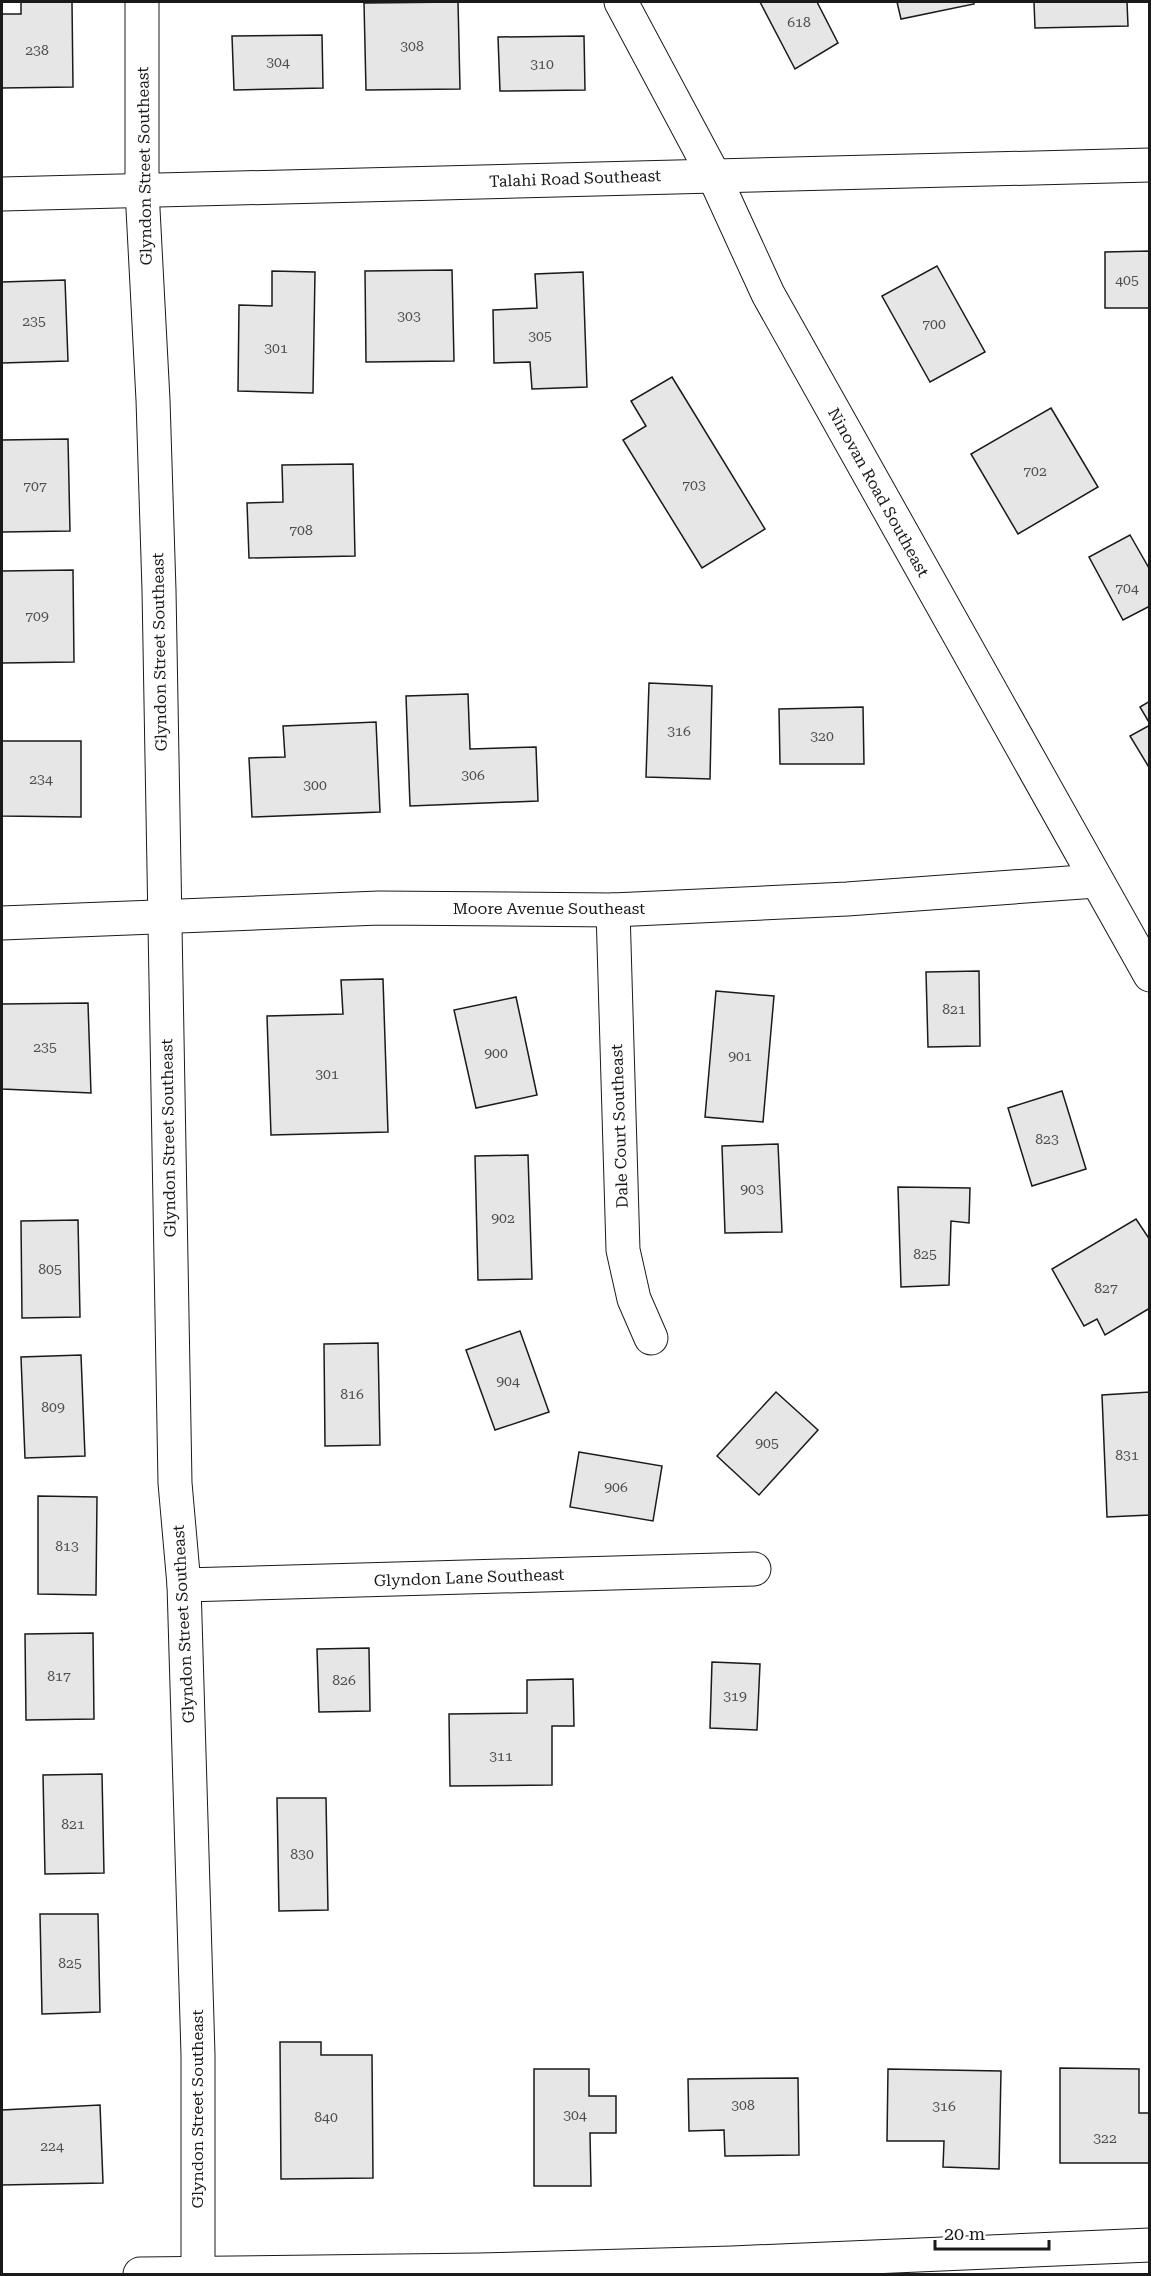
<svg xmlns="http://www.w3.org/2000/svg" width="1151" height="2276" viewBox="0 0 1151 2276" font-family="'Roboto Serif',serif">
	<rect width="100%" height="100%" fill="#fff"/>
	<g fill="#e6e6e6" stroke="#1a1a1a" stroke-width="1.5">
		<polygon points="21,2 72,2 73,87 2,88 2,14 21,14"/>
		<polygon points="458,2 460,89 366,90 364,3"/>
		<polygon points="760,2 817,2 838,43 795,69"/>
		<polygon points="897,2 974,2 974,4 901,19"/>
		<polygon points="1034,2 1127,2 1128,26 1035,28"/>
		<polygon points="322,35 323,88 234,90 232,36"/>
		<polygon points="584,36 585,90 500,91 498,37"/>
		<polygon points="1150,251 1150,308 1105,308 1105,252"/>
		<polygon points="937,266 985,352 930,382 882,296"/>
		<polygon points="452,270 454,361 366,362 365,271"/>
		<polygon points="272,271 315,272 313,393 238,391 239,305 272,306"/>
		<polygon points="583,272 587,387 532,389 530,362 494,363 493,310 537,308 535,274"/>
		<polygon points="65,280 68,361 2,363 2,282"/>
		<polygon points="672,377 765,529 702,568 623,440 646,426 631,401"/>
		<polygon points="1051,408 1098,487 1018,534 971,454"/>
		<polygon points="68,439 70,531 2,532 2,440"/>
		<polygon points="353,464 355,556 249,558 247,503 283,502 282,465"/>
		<polygon points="1130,535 1150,570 1150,606 1123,620 1089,557"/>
		<polygon points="73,570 74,662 2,663 2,571"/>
		<polygon points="649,683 712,686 710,779 646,777"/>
		<polygon points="468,694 470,749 536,747 538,801 410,806 406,696"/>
		<polygon points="1150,701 1150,724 1140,707"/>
		<polygon points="863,707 864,764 780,764 779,709"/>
		<polygon points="376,722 380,812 252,817 249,758 285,757 283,726"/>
		<polygon points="1150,725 1150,769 1130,736"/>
		<polygon points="2,741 81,741 81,817 2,816"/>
		<polygon points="979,971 980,1046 928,1047 926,972"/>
		<polygon points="383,979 388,1132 271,1135 267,1016 343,1014 341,980"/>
		<polygon points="716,991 774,996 763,1122 705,1117"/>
		<polygon points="516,997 537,1095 476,1108 454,1010"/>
		<polygon points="88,1003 91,1093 2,1089 2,1004"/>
		<polygon points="1062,1091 1086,1169 1032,1186 1008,1108"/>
		<polygon points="778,1144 782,1232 725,1233 722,1146"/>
		<polygon points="528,1155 532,1279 478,1280 475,1156"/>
		<polygon points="898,1187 970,1188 969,1223 951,1221 949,1285 901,1287"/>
		<polygon points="1136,1219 1150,1240 1150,1308 1105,1335 1097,1319 1084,1326 1052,1269"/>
		<polygon points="78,1220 80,1317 22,1318 21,1221"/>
		<polygon points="520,1331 549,1412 495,1430 466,1350"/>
		<polygon points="378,1343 380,1445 325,1446 324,1344"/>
		<polygon points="81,1355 85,1456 25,1458 21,1357"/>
		<polygon points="776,1392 818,1430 759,1495 717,1456"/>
		<polygon points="1150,1392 1150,1515 1107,1517 1102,1395"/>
		<polygon points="579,1452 662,1466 653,1521 570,1507"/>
		<polygon points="38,1496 97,1497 96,1595 38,1594"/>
		<polygon points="93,1633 94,1719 26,1720 25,1634"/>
		<polygon points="369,1648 370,1711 319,1712 317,1649"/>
		<polygon points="712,1662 760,1664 757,1730 710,1728"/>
		<polygon points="573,1679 574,1726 552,1726 552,1785 450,1786 449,1714 527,1713 527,1680"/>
		<polygon points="102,1774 104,1873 45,1874 43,1775"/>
		<polygon points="277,1798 326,1798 328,1910 279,1911"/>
		<polygon points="40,1914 98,1914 100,2012 42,2014"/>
		<polygon points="280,2042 321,2042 321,2055 372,2055 373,2178 281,2179"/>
		<polygon points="1060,2068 1139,2069 1139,2113 1150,2113 1150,2163 1060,2163"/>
		<polygon points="534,2069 589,2069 589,2096 616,2096 616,2133 590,2133 591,2186 534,2186"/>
		<polygon points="888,2069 1001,2071 999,2169 943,2167 944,2141 887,2141"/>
		<polygon points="798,2078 799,2155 725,2156 724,2130 689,2131 688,2079"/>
		<polygon points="100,2105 103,2183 2,2185 2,2110"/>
	</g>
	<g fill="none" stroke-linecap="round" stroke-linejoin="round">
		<g stroke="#1a1a1a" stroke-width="35">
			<g id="minor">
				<polyline points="142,2 142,190 153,400 159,590 175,1483 184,1585 198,2055 198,2274"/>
				<polyline points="621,2 713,174 768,294 1150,975"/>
				<polyline points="2,194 1150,165"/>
				<polyline points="613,910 623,1250 634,1299 651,1338"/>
				<polyline points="2,923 379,908 613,910 847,899 1096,881"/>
				<polyline points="184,1585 754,1569"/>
				<polyline points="140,2274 479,2270 732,2263 1150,2245"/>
			</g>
		</g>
		<use href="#minor" stroke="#fff" stroke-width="33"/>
	</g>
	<g text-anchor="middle" stroke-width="4.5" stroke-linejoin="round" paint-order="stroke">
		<g font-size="14" fill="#4d4d4d">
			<text x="799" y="27">618</text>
			<text x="412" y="51">308</text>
			<text x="37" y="55">238</text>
			<text x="278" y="67">304</text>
			<text x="542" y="69">310</text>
			<text x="1127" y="285">405</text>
			<text x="409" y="321">303</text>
			<text x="34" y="326">235</text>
			<text x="934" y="329">700</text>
			<text x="540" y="341">305</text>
			<text x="276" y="353">301</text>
			<text x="1035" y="476">702</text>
			<text x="694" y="490">703</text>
			<text x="35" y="491">707</text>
			<text x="301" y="535">708</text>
			<text x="1127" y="593">704</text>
			<text x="37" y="621">709</text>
			<text x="679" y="736">316</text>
			<text x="822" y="741">320</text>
			<text x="473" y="780">306</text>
			<text x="41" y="784">234</text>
			<text x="315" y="790">300</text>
			<text x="954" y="1014">821</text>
			<text x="45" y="1052">235</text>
			<text x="496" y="1058">900</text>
			<text x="740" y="1061">901</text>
			<text x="327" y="1079">301</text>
			<text x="1047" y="1144">823</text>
			<text x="752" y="1194">903</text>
			<text x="503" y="1223">902</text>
			<text x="925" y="1259">825</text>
			<text x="50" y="1274">805</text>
			<text x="1106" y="1293">827</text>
			<text x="508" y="1386">904</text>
			<text x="352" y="1399">816</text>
			<text x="53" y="1412">809</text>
			<text x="767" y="1448">905</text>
			<text x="1127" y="1460">831</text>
			<text x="616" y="1492">906</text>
			<text x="67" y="1551">813</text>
			<text x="59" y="1681">817</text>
			<text x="344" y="1685">826</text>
			<text x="735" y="1701">319</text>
			<text x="501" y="1761">311</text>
			<text x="73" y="1829">821</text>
			<text x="302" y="1859">830</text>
			<text x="70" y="1968">825</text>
			<text x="743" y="2110">308</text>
			<text x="944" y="2111">316</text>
			<text x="575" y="2120">304</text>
			<text x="326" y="2122">840</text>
			<text x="1105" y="2143">322</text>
			<text x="52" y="2151">224</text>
		</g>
		<g font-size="16" fill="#1a1a1a" stroke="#fff">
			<text transform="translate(144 166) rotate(-91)" y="6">Glyndon Street Southeast</text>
			<text transform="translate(575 178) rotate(-2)" y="6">Talahi Road Southeast</text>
			<text transform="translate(879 492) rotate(61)" y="6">Ninovan Road Southeast</text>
			<text transform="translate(159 652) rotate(-91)" y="6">Glyndon Street Southeast</text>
			<text x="549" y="914">Moore Avenue Southeast</text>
			<text transform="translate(619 1126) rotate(-92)" y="6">Dale Court Southeast</text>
			<text transform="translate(168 1138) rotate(-91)" y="6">Glyndon Street Southeast</text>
			<text transform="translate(469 1577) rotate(-2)" y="6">Glyndon Lane Southeast</text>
			<text transform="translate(183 1624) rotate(-93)" y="6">Glyndon Street Southeast</text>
			<text transform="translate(197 2109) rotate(-90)" y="6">Glyndon Street Southeast</text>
		</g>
	</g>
	<rect width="1151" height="2276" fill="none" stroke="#1a1a1a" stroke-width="6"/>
	<path d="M935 2240v9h114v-9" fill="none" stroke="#1a1a1a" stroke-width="3"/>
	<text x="944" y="2240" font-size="18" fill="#1a1a1a" stroke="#ffffff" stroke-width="4.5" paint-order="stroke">20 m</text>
</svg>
